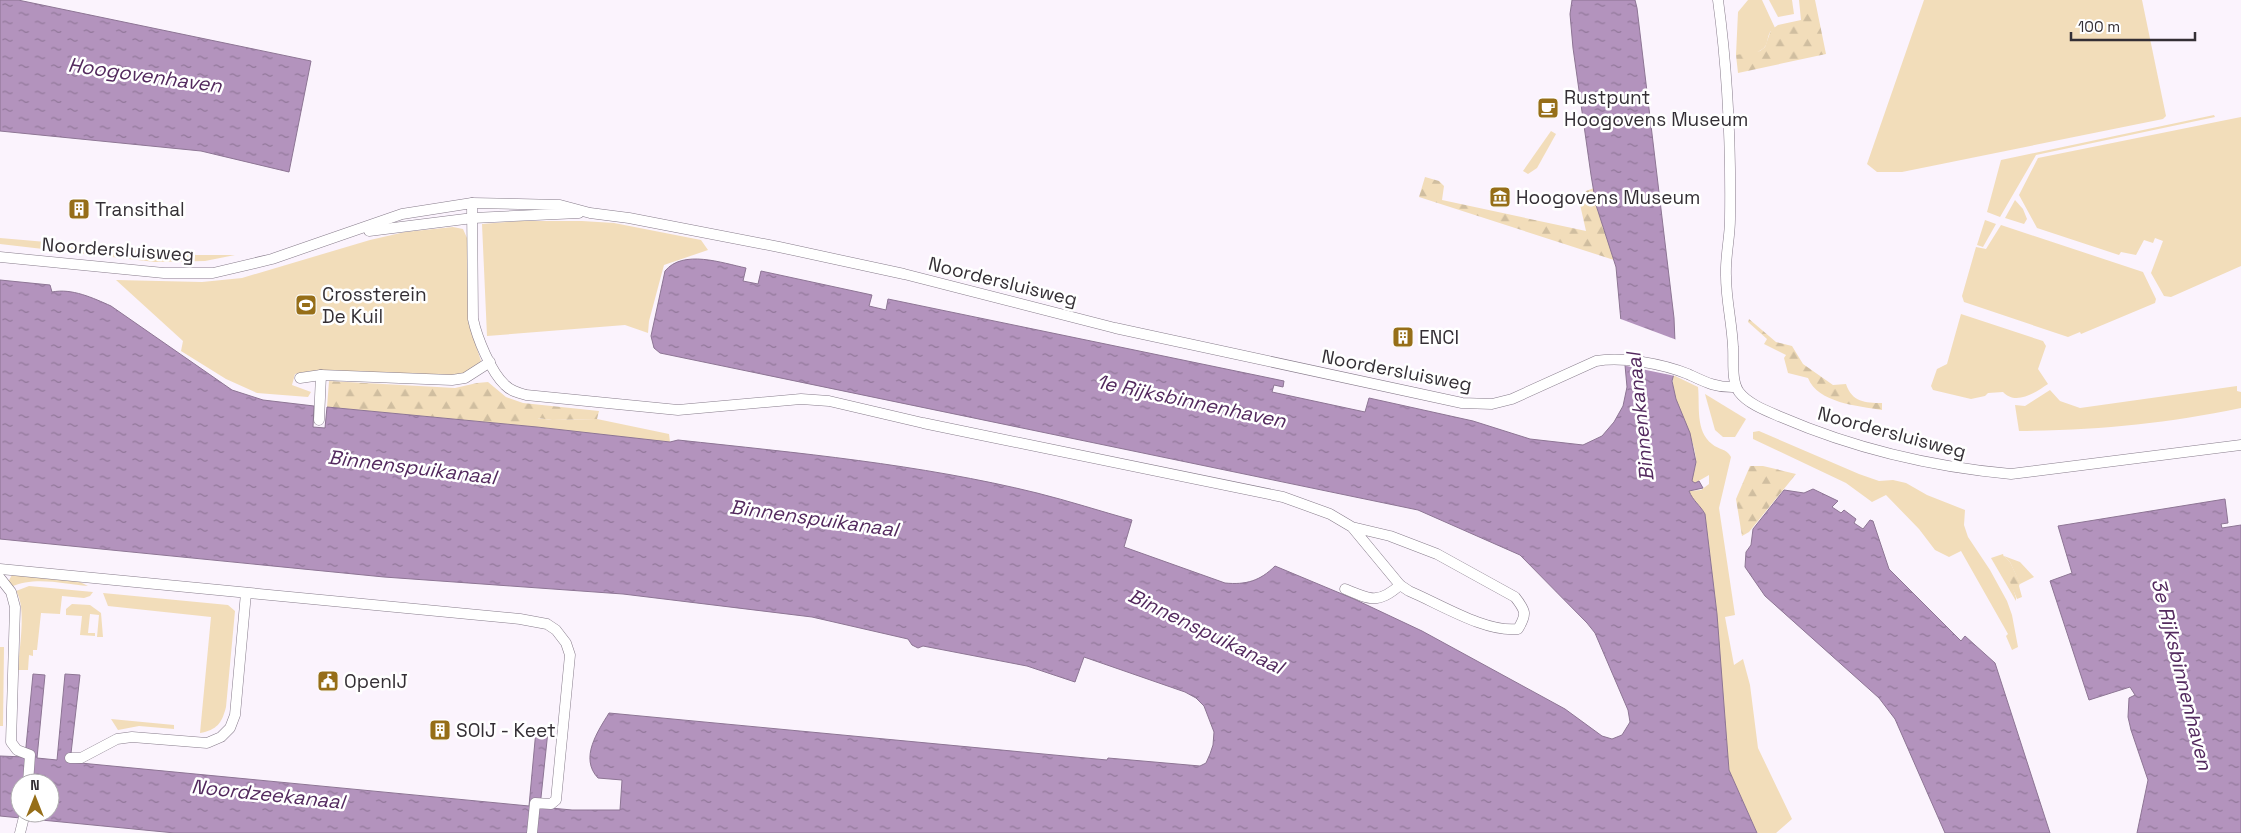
<svg xmlns="http://www.w3.org/2000/svg" width="2241" height="833" viewBox="0 0 2241 833" font-family="'Space Grotesk',sans-serif">
	<defs>
		<pattern id="forest-firs" width="22" height="20" patternUnits="userSpaceOnUse" patternTransform="scale(1.25)"><rect width="22" height="20" fill="#f2ddba"/><path d="M5 1l3.5 6h-7zM16 11l3.5 6h-7z" fill="#d0bea0"/></pattern>
		<pattern id="water-ripples" width="26" height="14" patternUnits="userSpaceOnUse" patternTransform="scale(1.25)"><rect width="26" height="14" fill="#b393bd"/><path d="M2 4q2-2 4 0t4 0M15 11q2-2 4 0t4 0" fill="none" stroke="#92789a"/></pattern>
	</defs>
	<rect width="100%" height="100%" fill="#fbf3fd"/>
	<g fill="#f2ddba">
		<path d="M1748 0H1762L1775 28C1767 32 1769 38 1766 45 1761 54 1745 56 1736 55L1738 12Z"/>
		<polygon points="1769,0 1792,0 1794,14 1778,17"/>
		<polygon points="1924,0 2142,0 2166,116 2163,119 1902,172 1877,172 1867,164"/>
		<polygon points="2214,115 2215,117 2036,155 2000,217 1987,212 2001,160"/>
		<polygon points="2241,117 2241,266 2171,297 2164,296 2151,273 2163,241 2155,238 2153,243 2144,240 2136,255 2121,252 2119,255 2037,228 2019,195 2038,158"/>
		<polygon points="1551,131 1556,134 1537,168 1528,174 1523,171"/>
		<polygon points="2015,200 2023,209 2027,219 2024,224 2005,218"/>
		<polygon points="1985,220 1996,224 1983,247 1977,245"/>
		<polygon points="520,221 582,221 614,223 701,240 708,250 664,265 649,321 648,333 625,325 487,336 482,224"/>
		<polygon points="2001,225 2143,272 2156,299 2155,303 2081,334 2080,332 2068,337 1964,302 1962,296 1976,247 1986,249"/>
		<path d="M453 227 463 229 467 238 470 327 481 361C471 373 462 375 447 376L312 371 295 374 292 385 311 392 308 397 257 393 226 379 181 351 183 341 116 280 202 282 242 278 370 240 405 232Z"/>
		<polygon points="0,238 197,255 235,255 205,261 155,262 0,244"/>
		<path d="M1961 314 2043 341 2046 346 2038 369 2048 384C2036 392 2016 406 2003 392L1988 393 1985 396 1971 399 1933 390 1931 386 1937 369 1947 364Z"/>
		<path d="M1673 375 1698 387C1700 405 1695 431 1712 444 1719 450 1726 448 1731 457L1719 508 1735 615 1725 617 1734 665 1743 659 1750 685 1758 748 1792 819 1776 833H1757L1729 770 1719 670 1717 614 1705 514C1700 505 1692 501 1689 491L1701 490 1709 484V475L1695 483 1692 481C1692 474 1696 468 1696 462 1696 435 1670 404 1673 375Z"/>
		<path d="M2237 386V391L2241 392V408C2164 424 2098 430 2019 431L2015 405 2025 406 2050 390 2060 401 2080 408Z"/>
		<polygon points="1705,394 1746,419 1735,437 1723,437 1715,430"/>
		<polygon points="537,418 552,420 597,419 669,434 670,442 537,427"/>
		<polygon points="1759,431 1859,474 1879,481 1893,480 1906,483 1927,495 1965,510 1964,525 1968,537 1990,570 2007,601 2012,615 2018,647 2012,650 2006,636 2008,634 1961,551 1949,557 1935,550 1919,529 1886,495 1872,502 1846,483 1753,439 1753,432"/>
		<polygon points="2003,554 2016,598 2016,601 1991,558"/>
		<polygon points="2004,556 2020,562 2034,577 2020,584 2010,562"/>
		<path d="M13 573 74 579 88 586C64 584 34 576 11 587L8 582Z"/>
		<path d="M29 586 93 592 90 596 84 598 62 596 60 614 41 613 37 650H33V656L29 655 28 670H18C19 649 27 608 16 591Z"/>
		<path d="M103 593 228 605 235 611 226 707C222 723 217 730 200 733L211 617 108 606Z"/>
		<polygon points="72,604 90,605 101,613 103,637 97,637 99,615 90,614 88,633 95,633 95,636 80,635 82,616 66,615 66,609"/>
		<polygon points="0,647 4,647 3,726 0,726"/>
		<polygon points="111,719 174,725 174,729 139,726 118,730"/>
	</g>
	<g fill="url(#forest-firs)">
		<polygon points="1799,0 1815,0 1826,54 1738,73 1736,55 1760,51 1765,47 1771,30 1778,25 1801,20"/>
		<polygon points="1425,177 1439,181 1444,186 1442,200 1586,231 1579,200 1586,191 1594,188 1596,205 1614,260 1419,197"/>
		<path d="M1749 319 1776 342 1792 346 1803 364 1833 385 1846 384C1852 402 1865 403 1882 403V410C1858 406 1818 403 1808 378L1788 373 1784 358 1786 355 1764 344 1767 339 1748 322Z"/>
		<polygon points="329,381 455,388 477,383 488,382 506,397 523,403 599,411 597,419 552,420 538,418 537,427 327,407"/>
		<polygon points="1750,466 1763,466 1796,474 1749,532 1742,536 1736,499"/>
		<polygon points="2004,556 2010,562 2020,583 2019,586 2022,597 2017,599 2000,558"/>
	</g>
	<g fill="url(#water-ripples)" stroke="#8d7594" fill-rule="evenodd">
		<polygon points="0,0 18,0 311,61 289,172 201,151 0,131"/>
		<path d="M1572 0H1635L1637 8 1674 318 1676 366 1672 381 1676 399 1690 433 1696 462 1692 481 1695 483 1699 481 1703 488 1689 491C1693 501 1700 505 1705 514L1717 614 1729 770 1757 833H175L0 816V756L25 757 33 674 45 675 37 758 57 760 65 674 80 675 70 762 529 806 536 730 548 731 540 807 572 810H620L622 780 598 778C579 758 598 731 609 713L1107 760 1108 758 1200 766 1206 763 1210 754 1213 745 1214 732 1204 706 1196 698 1185 692 1084 657 1075 682 1027 666 923 646 918 648 912 645 908 639 812 617 623 594 384 577 0 539V280L50 285 52 292C72 288 93 298 111 306L232 390 263 400 314 406 313 427 325 428 327 407 537 427 670 442 678 440C798 453 919 464 1037 493 1069 501 1100 511 1132 520L1124 547 1225 583C1246 585 1260 581 1275 566L1354 599 1422 631 1565 709 1602 736 1612 739 1622 735 1630 722 1628 710 1595 633 1587 623 1520 555 1418 510 660 353 654 348 651 336 665 271C683 249 722 263 746 268L743 281 758 284 761 271 872 295 869 306 886 310 888 299 1284 381 1283 387 1274 385 1272 392 1365 412 1369 398 1473 421 1530 439 1583 445 1602 436 1614 422 1623 406 1627 387 1616 267 1596 205 1591 175 1573 48 1570 14ZM20 783H50V813H20Z"/>
		<polygon points="1813,489 1838,501 1832,507 1841,513 1844,510 1856,519 1854,523 1863,529 1870,520 1873,521 1889,569 1961,641 1965,636 1995,663 2050,833 1945,833 1895,719 1879,698 1765,596 1745,567 1746,552 1751,545 1753,529 1784,490 1804,493"/>
		<polygon points="2225,499 2228,523 2221,524 2222,528 2241,525 2241,833 2137,833 2148,780 2131,730 2128,717 2129,698 2135,695 2130,687 2089,700 2050,581 2072,573 2058,526"/>
	</g>
	<polygon fill="#fbf3fd" points="1618,318 1677,340 1678,367 1675,376 1622,365"/>
	<g fill="none" stroke-linecap="round" stroke-linejoin="round">
		<g stroke="#877c8b" stroke-width="11">
			<g id="minor">
				<path d="M1718 0C1728 73 1731 146 1730 219 1730 238 1725 257 1726 276 1726 300 1732 323 1733 347 1734 360 1731 381 1739 392 1748 404 1767 411 1781 417 1853 448 1933 467 2011 474L2241 445"/>
				<path d="M472 203 473 319C477 338 491 372 505 385 511 391 518 393 526 395L678 410 801 399 829 401 923 423 1283 497 1330 514 1352 527 1390 536 1437 554 1515 597C1526 611 1527 614 1518 629 1486 633 1440 604 1409 591L1400 585 1352 527"/>
				<polyline points="369,231 473,218 579,213"/>
				<path d="M0 257 164 273H213L272 259 402 214 472 203 560 205 590 213 629 218 779 247 904 274 1115 328 1462 403 1492 404 1512 399 1596 361C1622 356 1663 364 1688 374 1705 382 1716 388 1736 387"/>
				<polyline points="300,378 321,375 452,380 465,378 490,362"/>
				<polyline points="319,420 321,375"/>
				<polyline points="0,569 520,619 547,624 556,630 566,643 570,655 556,800 551,804 535,803 532,833"/>
				<polyline points="0,578 11,592 15,607 11,742 17,750 30,755 28,783"/>
				<path d="M1345 589C1370 600 1379 604 1400 585"/>
				<polyline points="70,758 81,758 117,739 132,737 207,743 221,737 230,728 235,715 246,593"/>
				<polyline points="20,833 25,813"/>
			</g>
		</g>
		<use href="#minor" stroke="#fff" stroke-width="10"/>
	</g>
	<defs>
		<g id="cafe-square" transform="scale(1.125)"><rect x="-9" y="-9" width="18" height="18" rx="4" fill="#966e18" stroke="#fff"/><path d="M-5.5-4.5H6V0H3Q3 3.5 0 3.5H-2.5Q-5.5 3.5-5.5 0ZM3-3.2v2h1.7v-2ZM-6 4.5H4V6H-6Z" fill="#fff"/></g>
		<g id="museum-square" transform="scale(1.125)"><rect x="-9" y="-9" width="18" height="18" rx="4" fill="#966e18" stroke="#fff"/><path d="M0-6L6-3V-2H-6V-3ZM-5-1h2V3h-2ZM-1-1h2V3h-2ZM3-1h2V3H3ZM-6 4H6V6H-6Z" fill="#fff"/></g>
		<g id="building-square" transform="scale(1.125)"><rect x="-9" y="-9" width="18" height="18" rx="4" fill="#966e18" stroke="#fff"/><path d="M-4-6H4V6H1V3H-1V6H-4ZM-2.5-4.3h1.7v1.8h-1.7ZM.8-4.3h1.7v1.8H.8ZM-2.5-1h1.7V.8h-1.7ZM.8-1h1.7V.8H.8Z" fill="#fff"/></g>
		<g id="stadium-square" transform="scale(1.125)"><rect x="-9" y="-9" width="18" height="18" rx="4" fill="#966e18" stroke="#fff"/><path d="M0-5a6.5 5 0 1 0 0 10a6.5 5 0 1 0 0-10ZM-3.5-1.8h7v3.6h-7Z" fill="#fff"/></g>
		<g id="civic-square" transform="scale(1.125)"><rect x="-9" y="-9" width="18" height="18" rx="4" fill="#966e18" stroke="#fff"/><path d="M-.6-6.5H3V-4.5H.6V-3L4-1V1h2V6H-6V1h2V-1L-.6-3ZM-1.2 2.5V6h2.4V2.5Z" fill="#fff"/></g>
	</defs>
	<g fill-rule="evenodd">
		<use href="#cafe-square" x="1548" y="108"/>
		<use href="#museum-square" x="1500" y="197"/>
		<use href="#building-square" x="79" y="209"/>
		<use href="#stadium-square" x="306" y="305"/>
		<use href="#building-square" x="1403" y="337"/>
		<use href="#civic-square" x="328" y="681"/>
		<use href="#building-square" x="440" y="730"/>
	</g>
	<g text-anchor="middle" stroke-width="5" stroke-linejoin="round" paint-order="stroke">
		<g font-size="19" fill="#342f35" stroke="#fff" text-anchor="start">
			<text x="1564" y="104">Rustpunt<tspan x="1564" dy="22">Hoogovens Museum</tspan></text>
			<text x="1516" y="204">Hoogovens Museum</text>
			<text x="95" y="216">Transithal</text>
			<text x="322" y="301">Crossterein<tspan x="322" dy="22">De Kuil</tspan></text>
			<text x="1419" y="344">ENCI</text>
			<text x="344" y="688">OpenIJ</text>
			<text x="456" y="737">SOIJ - Keet</text>
		</g>
		<g font-size="19" fill="#342f35" stroke="#fff">
			<text transform="translate(118 249) rotate(4)" y="7">Noordersluisweg</text>
			<text transform="translate(1003 281) rotate(14)" y="7">Noordersluisweg</text>
			<text transform="translate(1397 370) rotate(11)" y="7">Noordersluisweg</text>
			<text transform="translate(1892 432) rotate(15)" y="7">Noordersluisweg</text>
		</g>
		<g font-size="20" font-style="italic" fill="#53295e" stroke="#fff">
			<text transform="translate(145 75) rotate(8)" y="7">Hoogovenhaven</text>
			<text transform="translate(1191 401) rotate(12)" y="7">1e Rijksbinnenhaven</text>
			<text transform="translate(1640 417) rotate(-96)" y="7">Binnenkanaal</text>
			<text transform="translate(412 467) rotate(7)" y="7">Binnenspuikanaal</text>
			<text transform="translate(814 518) rotate(8)" y="7">Binnenspuikanaal</text>
			<text transform="translate(1206 631) rotate(26)" y="7">Binnenspuikanaal</text>
			<text transform="translate(2182 674) rotate(76)" y="7">3e Rijksbinnenhaven</text>
			<text transform="translate(268 794) rotate(6)" y="7">Noordzeekanaal</text>
		</g>
	</g>
	<g transform="translate(35 798)"><circle r="24" fill="#ffffff" stroke="#aeacae"/>
	<path d="M0-4L9 19L0 12L-9 19Z" fill="#966e18"/>
	<text y="-8" font-size="14" font-weight="bold" text-anchor="middle" fill="#342f35">N</text>
	</g>
	<path d="M2071 32v8h124v-8" fill="none" stroke="#342f35" stroke-width="2.5"/>
	<text x="2078" y="32" font-size="15" fill="#342f35" stroke="#ffffff" stroke-width="4" paint-order="stroke">100 m</text>
</svg>
